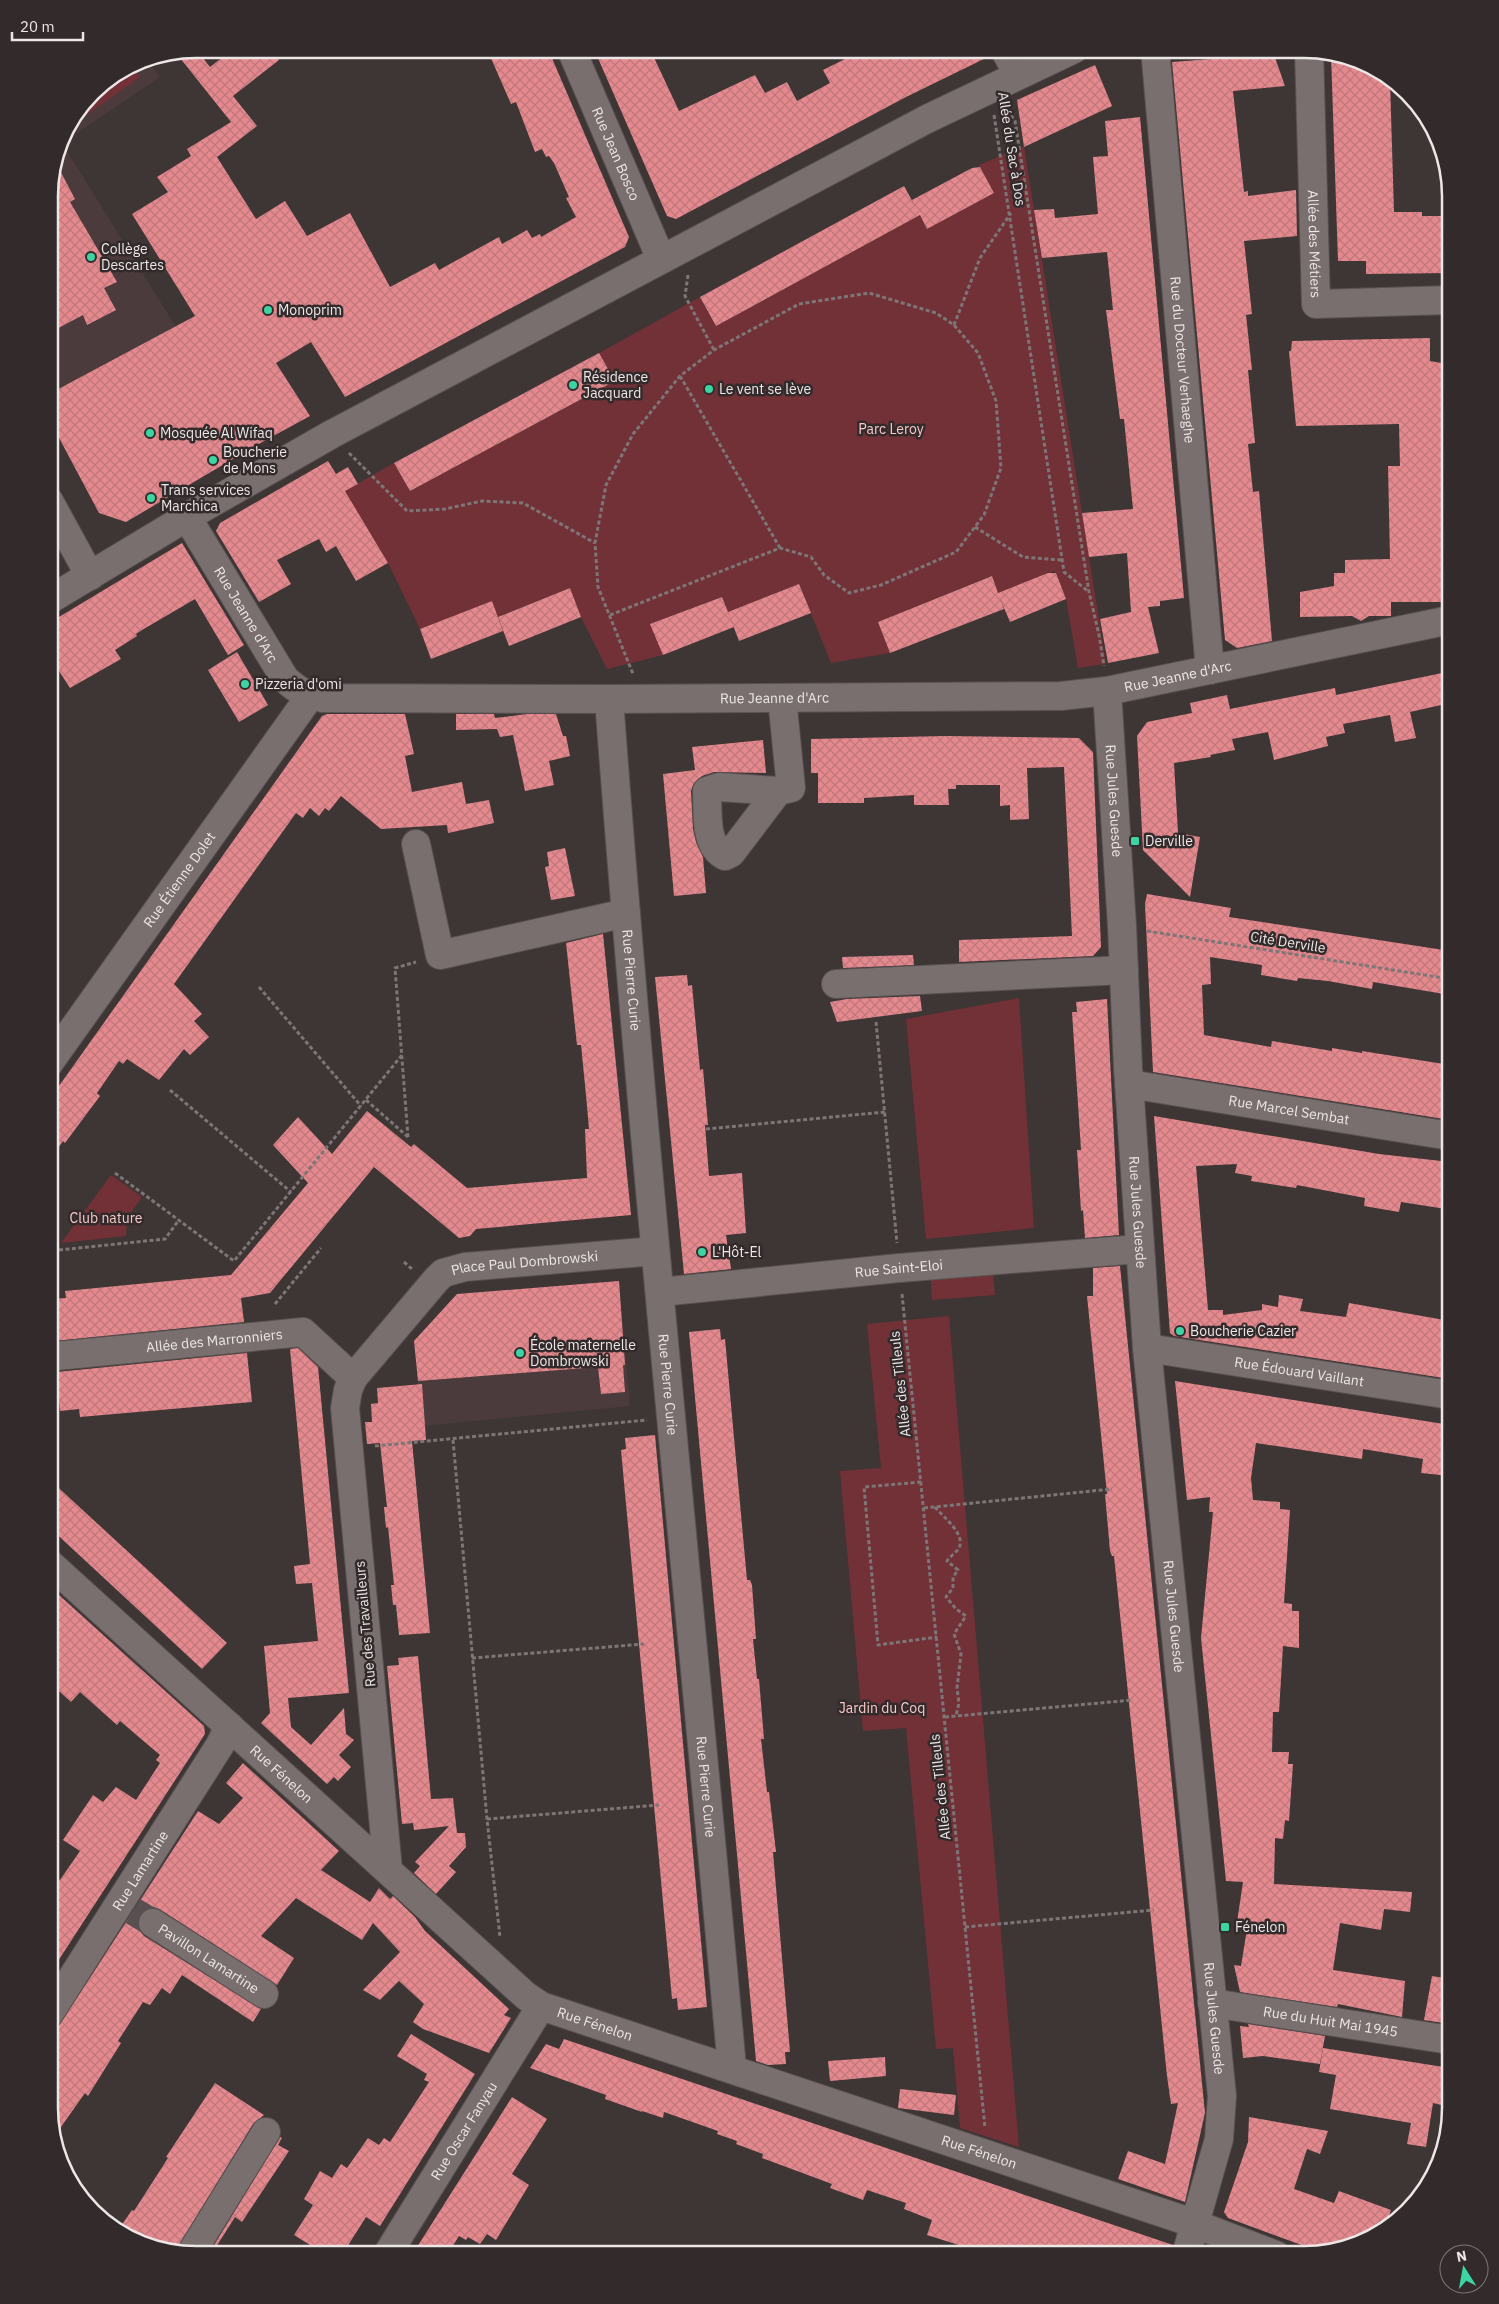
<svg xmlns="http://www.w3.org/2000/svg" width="1499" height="2304" viewBox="0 0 1499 2304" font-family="'IBM Plex Sans',sans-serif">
	<defs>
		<pattern id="building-cross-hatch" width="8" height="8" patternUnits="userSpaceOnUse" patternTransform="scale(1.25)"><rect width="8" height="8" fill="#e6898e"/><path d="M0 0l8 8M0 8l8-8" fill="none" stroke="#be787c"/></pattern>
	</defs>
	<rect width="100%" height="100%" fill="#3e3535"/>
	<g fill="#4c3b3c">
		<polygon points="145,59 160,77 62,143 176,327 49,394 49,187 60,139 92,92 140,60"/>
		<polygon points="619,1281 630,1406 422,1426 414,1341 457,1294"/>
	</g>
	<g fill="#713136">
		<polygon points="131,66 140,77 81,119 77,114 92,92"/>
		<polygon points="1024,146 1106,664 1078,668 1066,599 1055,571 998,593 991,576 878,622 890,653 831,663 799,584 728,612 721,597 651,624 663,655 607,669 581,617 570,588 497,617 491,602 420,629 388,563 345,491 394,463 410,491 615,381 599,353 700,297 716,326 920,215 927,229 993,193 979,165"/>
		<polygon points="1019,998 1034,1228 926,1239 906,1019"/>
		<polygon points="111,1175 142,1197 127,1218 126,1236 61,1243"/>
		<polygon points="992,1265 995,1295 932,1300 930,1270"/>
		<polygon points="949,1316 1019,2147 960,2128 953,2048 936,2049 906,1728 863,1731 840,1471 881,1468 867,1324"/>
	</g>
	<g fill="url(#building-cross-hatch)">
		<polygon points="196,49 210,67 233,49 271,49 279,60 233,96 257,126 217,157 256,219 285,201 307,236 350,213 390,287 435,263 439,270 499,237 502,244 527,230 532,238 540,234 541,237 576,217 566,198 569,197 554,163 549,156 546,157 542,149 535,152 516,102 511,104 487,49 548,49 629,237 625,247 345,397 311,342 276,363 310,416 255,446 126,522 99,513 49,419 49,394 195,316 132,214 168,192 157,177 191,156 187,149 231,122 176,53"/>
		<polygon points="594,49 650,49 679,111 755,75 765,93 787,82 797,101 830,83 823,70 861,51 863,53 871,49 988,49 990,56 906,97 676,219 667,216"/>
		<polygon points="1208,49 1272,49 1285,86 1233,91 1244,192 1248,191 1248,196 1296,190 1297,236 1244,241 1252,314 1246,315 1252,370 1248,370 1255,443 1248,444 1253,492 1259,491 1272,641 1237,648 1225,640 1172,62 1212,59"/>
		<polygon points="1331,55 1377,69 1390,81 1394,212 1422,212 1422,216 1450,216 1450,273 1366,274 1366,261 1338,261"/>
		<polygon points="1095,65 1112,106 1024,147 1017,100"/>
		<polygon points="1140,117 1184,598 1160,601 1160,606 1148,607 1159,653 1108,663 1100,619 1131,612 1127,553 1089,557 1082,513 1133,509 1124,419 1120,419 1106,310 1113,310 1107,252 1042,258 1034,210 1054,209 1055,218 1098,214 1093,157 1108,156 1105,121"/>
		<polygon points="55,161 75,199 70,202 117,282 104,288 116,310 87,325 83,315 49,333 49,187"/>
		<polygon points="980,167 994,193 927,229 920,215 716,326 700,297 904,186 915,206 912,200 972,168"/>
		<polygon points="1430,338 1430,361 1447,364 1450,370 1450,461 1444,461 1446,572 1450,602 1391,602 1391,616 1369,616 1361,621 1352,616 1300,617 1300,592 1334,586 1334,573 1345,573 1345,560 1390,559 1388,466 1400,466 1399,424 1296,426 1289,351 1291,351 1292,341"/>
		<polygon points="599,353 615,381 410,491 394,463"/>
		<polygon points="328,461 336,474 348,467 358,484 345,491 388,563 356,581 336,546 326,552 319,539 277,560 291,584 259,602 216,531 220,523"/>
		<polygon points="182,543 244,645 228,655 195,599 142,630 136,634 137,636 115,650 121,659 70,688 59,671 49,677 49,623"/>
		<polygon points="1048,573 1056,573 1066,599 1010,622 999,596 1004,609 890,653 878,622 992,576 998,593"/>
		<polygon points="799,584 811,613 739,641 728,612"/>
		<polygon points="570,588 581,617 509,646 498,617"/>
		<polygon points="722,597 734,627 663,655 650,624"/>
		<polygon points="492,601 503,631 431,659 420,629"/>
		<polygon points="237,652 268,705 239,722 208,670"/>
		<polygon points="1447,672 1450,684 1450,703 1410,712 1416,738 1395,742 1390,715 1343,724 1345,733 1326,737 1328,746 1274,760 1268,732 1232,739 1235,750 1210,755 1211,757 1174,763 1178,833 1200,837 1190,897 1143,850 1137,736 1147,722 1192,713 1190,703 1227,695 1230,709 1335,688 1336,695"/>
		<polygon points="327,714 405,714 414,754 405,756 412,792 462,782 466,804 489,800 494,823 448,833 447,825 381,829 341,796 329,811 325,808 319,816 310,808 303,818 296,813 174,984 202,1014 194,1021 209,1037 190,1055 184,1049 159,1080 127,1059 123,1064 119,1061 97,1093 100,1096 65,1143 63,1141 49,1161 49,1100 322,716"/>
		<polygon points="456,714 494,714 495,718 527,714 556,714 563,736 566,736 570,756 549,761 554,785 525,791 513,735 500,737 497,729 456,730"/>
		<polygon points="945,736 1079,738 1093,752 1101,947 1093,956 959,962 959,940 1072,936 1064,767 1027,768 1029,819 1010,820 1010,805 1000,806 1000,785 956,785 956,789 948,789 949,805 914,805 914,795 864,798 864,803 818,803 818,773 811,773 811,739"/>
		<polygon points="763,740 766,773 714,772 702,776 694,783 691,791 693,829 696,842 703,857 706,893 674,896 663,774 695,770 692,747"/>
		<polygon points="565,848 575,896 551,900 545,867 549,866 547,852"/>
		<polygon points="1147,894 1231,908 1229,917 1450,951 1450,995 1373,982 1372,989 1328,981 1298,978 1297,981 1261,975 1262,965 1210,957 1211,984 1202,985 1204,1035 1271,1047 1272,1041 1332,1051 1332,1048 1362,1053 1362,1051 1450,1065 1450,1120 1153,1072 1145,904"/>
		<polygon points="603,934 631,1215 476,1229 470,1236 459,1238 374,1167 270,1293 241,1298 244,1322 54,1341 50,1299 66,1298 65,1291 231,1275 308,1183 273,1145 298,1117 332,1154 367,1111 411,1147 414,1144 467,1188 587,1178 585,1129 589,1129 586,1095 581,1045 577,1045 566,943"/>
		<polygon points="913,955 914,965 843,968 842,957"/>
		<polygon points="687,975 688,986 692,985 700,1070 703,1069 708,1125 705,1125 709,1176 742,1173 746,1233 726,1235 731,1269 684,1274 655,977"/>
		<polygon points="920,996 922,1011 837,1022 830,1002 847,999"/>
		<polygon points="1107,999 1119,1235 1085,1238 1083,1210 1081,1211 1077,1150 1081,1150 1072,1012 1077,1012 1076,1002"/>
		<polygon points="1154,1116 1379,1154 1450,1162 1450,1207 1447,1207 1446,1209 1401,1202 1399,1212 1364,1206 1365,1198 1297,1185 1296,1188 1251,1181 1252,1176 1235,1173 1237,1164 1196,1166 1208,1310 1223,1310 1223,1315 1262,1310 1262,1304 1278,1307 1279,1295 1303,1299 1300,1311 1346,1317 1349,1303 1450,1321 1450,1379 1174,1336 1170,1333"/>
		<polygon points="1120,1266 1205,2113 1185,2202 1118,2179 1128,2151 1165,2164 1178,2103 1171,2104 1167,2076 1114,1556 1112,1556 1110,1551 1105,1494 1107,1494 1087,1296 1093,1296 1093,1268"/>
		<polygon points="619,1281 625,1365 623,1365 625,1392 601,1394 598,1367 418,1381 414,1341 457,1294"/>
		<polygon points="720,1329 721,1340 725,1339 747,1580 750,1580 752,1585 756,1639 753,1639 757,1679 759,1679 764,1739 761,1739 767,1792 769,1792 776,1852 773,1852 790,2052 785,2052 786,2064 768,2065 756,2061 689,1332"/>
		<polygon points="298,1348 318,1367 349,1693 288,1698 291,1727 311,1745 344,1708 346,1734 354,1740 339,1755 351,1767 338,1781 334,1777 327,1784 261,1723 270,1713 264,1646 318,1641 312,1583 296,1584 294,1566 310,1564 290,1349"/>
		<polygon points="247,1353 252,1402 80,1417 79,1409 60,1411 57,1372"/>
		<polygon points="1175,1381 1450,1425 1450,1476 1421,1473 1423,1459 1363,1449 1362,1459 1256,1443 1251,1478 1253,1500 1280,1502 1280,1509 1290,1510 1284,1603 1292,1604 1292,1611 1299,1611 1299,1648 1283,1646 1279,1712 1273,1712 1272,1752 1289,1752 1288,1764 1293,1764 1289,1821 1285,1820 1283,1839 1275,1838 1274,1884 1412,1892 1410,1912 1384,1909 1381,1930 1340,1923 1333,1970 1405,1981 1402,2017 1338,2004 1337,2007 1240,1992 1234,1965 1241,1966 1248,1923 1237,1922 1243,1882 1226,1881 1201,1638 1213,1512 1209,1512 1210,1497 1187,1500"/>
		<polygon points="422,1384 426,1440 412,1441 430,1633 399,1635 396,1605 393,1605 391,1585 394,1585 388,1527 386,1528 384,1507 387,1507 380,1443 367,1444 365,1422 372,1422 371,1404 378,1403 377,1388"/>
		<polygon points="655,1435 707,2007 678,2010 677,1998 672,1999 621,1450 626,1449 625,1438"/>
		<polygon points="49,1479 227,1643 202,1669 49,1527"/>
		<polygon points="49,1586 204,1726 205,1734 49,1975 49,1873 60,1880 80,1851 63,1840 93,1795 103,1802 116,1787 136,1800 160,1763 156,1760 160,1755 120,1721 117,1725 80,1692 71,1702 49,1682"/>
		<polygon points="418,1656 431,1799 453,1798 457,1833 465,1833 466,1847 449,1866 456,1872 436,1894 414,1873 420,1866 415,1862 449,1826 414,1830 413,1823 402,1824 387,1666 399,1665 398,1658"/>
		<polygon points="243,1763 339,1851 321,1870 370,1902 379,1888 390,1899 393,1896 415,1917 425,1931 509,2009 504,2015 511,2018 489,2053 423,2029 413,2022 424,2004 399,1981 380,2000 363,1990 400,1952 373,1923 362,1940 296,1898 261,1936 294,1958 277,1985 161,1910 154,1907 146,1909 140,1914 137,1922 139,1930 144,1936 261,2009 253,2022 182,1975 170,1994 162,1988 150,2005 143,2002 118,2041 121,2043 88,2096 85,2093 56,2134 49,2108 49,2041 198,1811 219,1824 243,1798 226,1783"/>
		<polygon points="1432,1976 1450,1979 1450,2024 1424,2020"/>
		<polygon points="1248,2024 1325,2036 1320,2064 1263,2056 1243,2058 1240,2026 1249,2027"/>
		<polygon points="411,2034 475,2074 380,2226 366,2217 342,2255 311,2255 315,2248 294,2235 313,2205 304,2199 320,2171 332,2178 341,2164 347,2168 368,2138 379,2145 384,2138 390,2142 429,2082 424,2080 427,2074 397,2056"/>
		<polygon points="564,2039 1173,2245 1171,2255 1112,2255 1082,2246 1079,2255 978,2255 963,2250 965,2247 927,2235 932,2220 904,2209 906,2203 867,2190 863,2200 830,2188 832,2184 762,2158 763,2154 736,2144 737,2141 717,2134 718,2131 664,2112 663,2118 642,2111 642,2112 605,2099 606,2095 530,2068 546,2044 559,2049"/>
		<polygon points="1323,2048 1450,2068 1450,2107 1433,2103 1426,2147 1407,2144 1411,2123 1330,2109 1336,2075 1319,2072"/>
		<polygon points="885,2057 886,2076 830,2081 828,2061"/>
		<polygon points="215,2083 264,2115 253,2124 175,2252 149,2243 121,2226 132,2210 134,2211 168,2158 166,2157"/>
		<polygon points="900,2089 956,2095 954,2115 898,2108"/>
		<polygon points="512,2097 547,2119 512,2174 529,2185 496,2240 487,2234 480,2244 468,2237 466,2240 459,2236 447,2255 412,2255"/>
		<polygon points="1249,2117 1328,2131 1320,2154 1307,2149 1294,2189 1334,2203 1339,2191 1391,2210 1389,2216 1394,2218 1376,2236 1318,2251 1228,2218 1224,2212 1248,2142"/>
		<polygon points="280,2137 282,2138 278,2145 289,2151 242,2222 235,2217 211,2255 208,2255"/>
	</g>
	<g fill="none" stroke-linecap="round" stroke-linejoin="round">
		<polyline stroke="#585050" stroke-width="28" stroke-dasharray="28 14" stroke-linecap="butt" points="133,1911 153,1923"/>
		<g stroke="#585151" stroke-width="30">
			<g id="minor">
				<path id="s1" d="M571 49 661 259"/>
				<polyline points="1004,49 1018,74"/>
				<path id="s2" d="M1155 49 1210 670"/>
				<path id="s3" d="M1309 49 1316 304 1450 300"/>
				<polyline points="49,501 90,576"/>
				<path id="s4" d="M187 517 285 679C297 690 307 696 323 698L609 699 1061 696 1107 691 1450 620"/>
				<polyline points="49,600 187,517 332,434 927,119 1074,49"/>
				<path id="s5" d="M1107 691 1122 926 1128 1068 1147 1348 1222 2096 1219 2139 1186 2255"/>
				<path id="s6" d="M609 699C643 1156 691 1612 732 2068"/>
				<path d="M778 791 719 787 707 791C708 811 704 846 725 856L731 853 778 791 791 788 782 698"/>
				<polyline points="416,844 440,955 626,913"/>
				<polyline points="836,984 1124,970"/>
				<path id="s7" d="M49 1063 310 696"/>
				<path id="s8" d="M1129 1084 1450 1136"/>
				<path id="s9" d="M660 1292 899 1268 1139 1249"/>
				<path id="s10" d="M1147 1348 1450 1395"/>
				<path id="s11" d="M56 1356 303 1332 353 1378"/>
				<path id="s12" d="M49 1563 526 1996 541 2006 1187 2221 1276 2255"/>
				<path id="s13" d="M388 1870 345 1408 348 1390 353 1378 436 1280 443 1273 465 1267 655 1251"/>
				<path id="s14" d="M153 1923 264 1994"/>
				<path id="s15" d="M1212 2003 1450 2040"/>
				<path id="s16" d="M49 2014 220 1745 229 1726"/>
				<polyline points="190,2255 266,2132"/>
				<path id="s17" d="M387 2255 541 2006"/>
			</g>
		</g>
		<g stroke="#7e7676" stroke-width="3" stroke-dasharray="4 2.5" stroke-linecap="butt">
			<polyline points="1007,110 1015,121 1089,592 1099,635 1104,666"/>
			<polyline points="994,115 1064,572 1089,592"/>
			<polyline points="688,275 685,296 714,350"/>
			<polyline points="954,325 980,258 1011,213"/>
			<polyline points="680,376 780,548"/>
			<polyline points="349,453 407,511 445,509 482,501 523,503 595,543"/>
			<polyline points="975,527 1023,557 1062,560"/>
			<polyline points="610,615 780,548 811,557 824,575 849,593 881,585 956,552 984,515 1001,468 996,401 978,353 954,325 936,313 869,293 799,304 714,350 680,376 633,434 606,485 595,543 598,587 633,674"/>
			<polyline points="1147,931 1450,979"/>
			<polyline points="259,987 361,1106"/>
			<polyline points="876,1022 897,1243"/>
			<polyline points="170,1090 291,1192"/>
			<polyline points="366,1100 408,1137"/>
			<polyline points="706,1129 885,1112"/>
			<polyline points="408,1137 395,968 416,962"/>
			<polyline points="115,1173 234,1261 402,1055"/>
			<polyline points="59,1250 165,1239 178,1221"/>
			<polyline points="404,1262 412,1269"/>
			<polyline points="902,1294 985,2128"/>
			<polyline points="275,1304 321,1248"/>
			<polyline points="453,1440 487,1819 500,1937"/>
			<polyline points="375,1446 647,1420"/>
			<polyline points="921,1482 864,1487 878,1645 937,1637"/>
			<path d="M935 1507C943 1517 966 1534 959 1548 956 1553 950 1556 947 1561L958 1570 953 1577V1588L946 1597 956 1609 966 1616 954 1634 961 1654 957 1688 959 1703 956 1716"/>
			<polyline points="924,1508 1112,1489"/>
			<polyline points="472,1658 644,1644"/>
			<polyline points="945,1717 1133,1700"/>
			<polyline points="487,1819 659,1805"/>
			<polyline points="965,1927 1154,1910"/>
		</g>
		<use href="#minor" stroke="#7a6f6f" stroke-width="28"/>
	</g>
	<g fill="#3cd4a3" stroke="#332b2b" stroke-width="2">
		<circle cx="91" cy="257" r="5"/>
		<circle cx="268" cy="310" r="5"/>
		<circle cx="573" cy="385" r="5"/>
		<circle cx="709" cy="389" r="5"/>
		<circle cx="150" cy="433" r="5"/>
		<circle cx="213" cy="460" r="5"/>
		<circle cx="151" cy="498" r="5"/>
		<circle cx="245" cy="684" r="5"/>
		<rect x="1130" y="836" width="10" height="10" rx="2.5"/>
		<circle cx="702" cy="1252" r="5"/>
		<circle cx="1180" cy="1331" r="5"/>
		<circle cx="520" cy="1353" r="5"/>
		<rect x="1220" y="1922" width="10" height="10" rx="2.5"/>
	</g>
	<g text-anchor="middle" stroke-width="5" stroke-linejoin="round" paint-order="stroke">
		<g font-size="14" fill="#ece6e6" stroke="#332b2b">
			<text transform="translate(1012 149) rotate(81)" y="5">Allée du Sac à Dos</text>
			<text dy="5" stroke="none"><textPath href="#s1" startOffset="114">Rue Jean Bosco</textPath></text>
			<text dy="5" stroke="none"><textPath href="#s3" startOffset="195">Allée des Métiers</textPath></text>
			<text dy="5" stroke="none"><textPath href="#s2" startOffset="312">Rue du Docteur Verhaeghe</textPath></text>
			<text dy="5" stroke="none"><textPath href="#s4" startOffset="114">Rue Jeanne d'Arc</textPath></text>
			<text dy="5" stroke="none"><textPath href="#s4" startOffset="1089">Rue Jeanne d'Arc</textPath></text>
			<text dy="5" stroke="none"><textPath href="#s4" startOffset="684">Rue Jeanne d'Arc</textPath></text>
			<text dy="5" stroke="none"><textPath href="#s5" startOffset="110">Rue Jules Guesde</textPath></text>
			<text dy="5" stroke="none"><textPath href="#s7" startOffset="225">Rue Étienne Dolet</textPath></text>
			<text transform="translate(1288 942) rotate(9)" y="5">Cité Derville</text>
			<text dy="5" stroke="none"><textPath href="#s6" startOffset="282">Rue Pierre Curie</textPath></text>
			<text dy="5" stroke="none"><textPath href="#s8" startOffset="162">Rue Marcel Sembat</textPath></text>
			<text dy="5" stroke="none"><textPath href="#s5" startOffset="522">Rue Jules Guesde</textPath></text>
			<text dy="5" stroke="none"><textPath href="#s13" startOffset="716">Place Paul Dombrowski</textPath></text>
			<text dy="5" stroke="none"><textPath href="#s9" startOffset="240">Rue Saint-Eloi</textPath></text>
			<text dy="5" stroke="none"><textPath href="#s11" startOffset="159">Allée des Marronniers</textPath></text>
			<text dy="5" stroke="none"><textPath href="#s10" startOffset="154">Rue Édouard Vaillant</textPath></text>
			<text dy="5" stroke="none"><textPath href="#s6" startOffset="688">Rue Pierre Curie</textPath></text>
			<text transform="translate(900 1384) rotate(-96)" y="5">Allée des Tilleuls</text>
			<text dy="5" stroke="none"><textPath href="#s5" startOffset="928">Rue Jules Guesde</textPath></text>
			<text transform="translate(365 1624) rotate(-95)" y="5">Rue des Travailleurs</text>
			<text dy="5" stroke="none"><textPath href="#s12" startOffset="314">Rue Fénelon</textPath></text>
			<text dy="5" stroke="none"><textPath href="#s6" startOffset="1092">Rue Pierre Curie</textPath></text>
			<text transform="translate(940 1787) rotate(-96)" y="5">Allée des Tilleuls</text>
			<text dy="5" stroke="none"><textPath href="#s16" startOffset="170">Rue Lamartine</textPath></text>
			<text dy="5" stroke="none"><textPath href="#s14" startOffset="66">Pavillon Lamartine</textPath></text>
			<text dy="5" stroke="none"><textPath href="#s5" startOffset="1332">Rue Jules Guesde</textPath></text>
			<text dy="5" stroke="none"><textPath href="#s15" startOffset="120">Rue du Huit Mai 1945</textPath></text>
			<text dy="5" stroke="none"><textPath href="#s12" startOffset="719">Rue Fénelon</textPath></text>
			<text dy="5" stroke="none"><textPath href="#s17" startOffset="146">Rue Oscar Fanyau</textPath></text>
			<text dy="5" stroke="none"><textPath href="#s12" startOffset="1124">Rue Fénelon</textPath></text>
		</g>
		<g font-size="14" fill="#ece6e6" stroke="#332b2b" text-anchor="start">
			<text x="101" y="254">Collège<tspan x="101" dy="16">Descartes</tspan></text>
			<text x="278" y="315">Monoprim</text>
			<text x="583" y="382">Résidence<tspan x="583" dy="16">Jacquard</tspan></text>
			<text x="719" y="394">Le vent se lève</text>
			<text x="160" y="438">Mosquée Al Wifaq</text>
			<text x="223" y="457">Boucherie<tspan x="223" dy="16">de Mons</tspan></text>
			<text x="161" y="495">Trans services<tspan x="161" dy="16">Marchica</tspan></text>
			<text x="255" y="689">Pizzeria d'omi</text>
			<text x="1145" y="846">Derville</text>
			<text x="712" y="1257">L'Hôt-El</text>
			<text x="1190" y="1336">Boucherie Cazier</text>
			<text x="530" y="1350">École maternelle<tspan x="530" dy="16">Dombrowski</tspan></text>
			<text x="1235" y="1932">Fénelon</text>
		</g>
		<g font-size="14" fill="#f9c7c8" stroke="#332b2b">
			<text x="891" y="434">Parc Leroy</text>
			<text x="106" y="1223">Club nature</text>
			<text x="882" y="1713">Jardin du Coq</text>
		</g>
	</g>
	<path d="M0 0H1499V2304H0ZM196 58H1304A138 138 0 0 1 1442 196V2108A138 138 0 0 1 1304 2246H196A138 138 0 0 1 58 2108V196A138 138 0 0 1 196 58Z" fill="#332b2b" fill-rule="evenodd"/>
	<path fill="none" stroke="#ece6e6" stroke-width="2.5" d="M196 58H1304A138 138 0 0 1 1442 196V2108A138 138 0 0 1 1304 2246H196A138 138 0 0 1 58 2108V196A138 138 0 0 1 196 58Z"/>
	<g transform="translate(1464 2269) rotate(349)"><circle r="24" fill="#332b2b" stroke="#7d7676"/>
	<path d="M0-4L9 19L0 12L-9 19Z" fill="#3cd4a3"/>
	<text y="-8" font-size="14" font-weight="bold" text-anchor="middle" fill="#ece6e6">N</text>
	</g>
	<path d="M12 32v8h71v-8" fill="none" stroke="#ece6e6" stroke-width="2.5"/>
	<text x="20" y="32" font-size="15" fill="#ece6e6" stroke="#332b2b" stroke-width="4" paint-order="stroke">20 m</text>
</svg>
